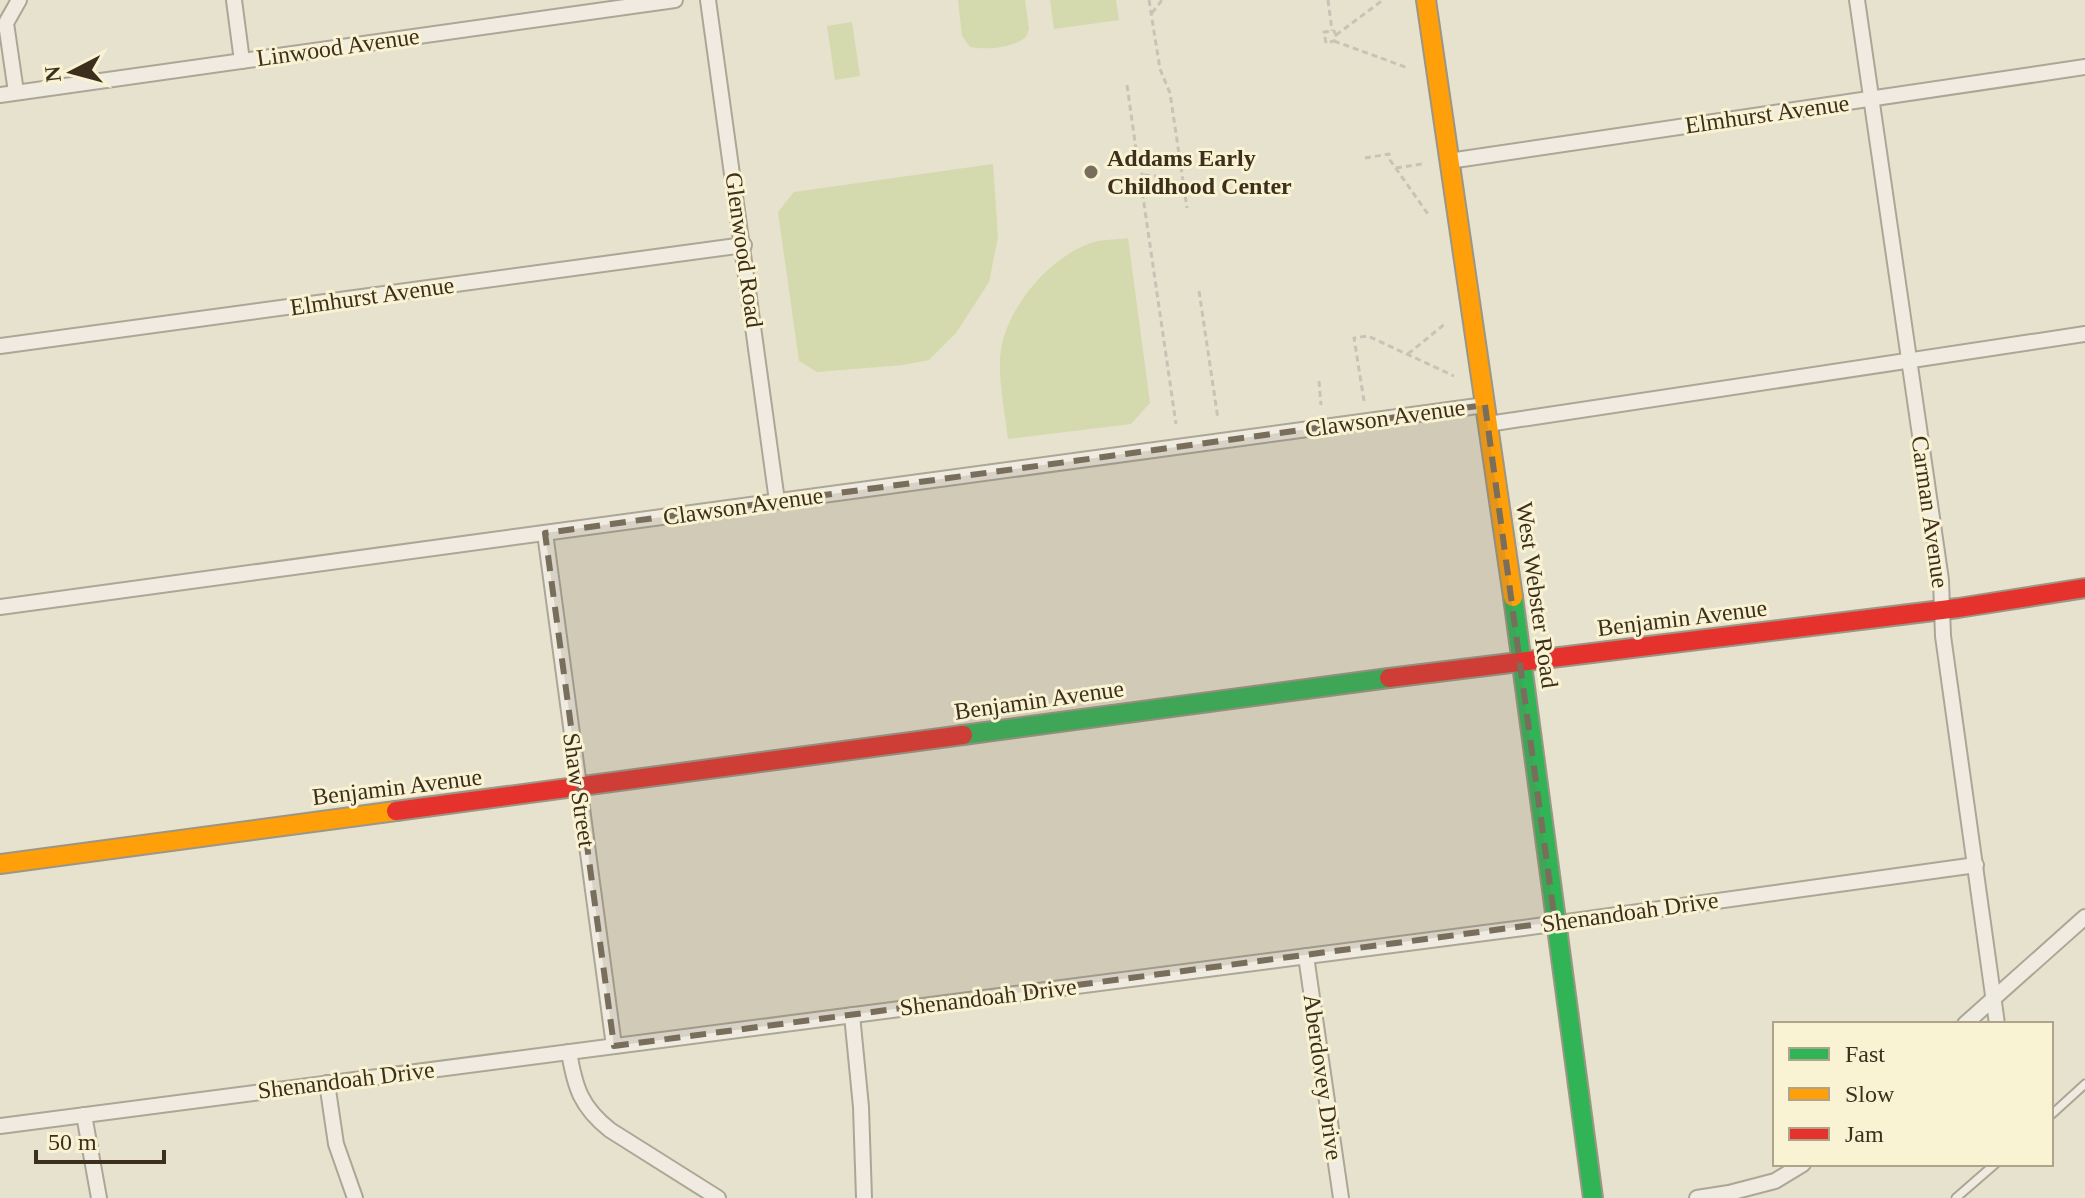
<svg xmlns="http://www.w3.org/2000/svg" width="2085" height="1198" viewBox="0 0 2085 1198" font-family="'Times New Roman',serif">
	<rect width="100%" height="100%" fill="#e7e2cd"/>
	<g fill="#d4d9ae">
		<path d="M958 0H1025L1029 29 1026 37C1013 48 987 50 970 47L962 36Z"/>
		<polygon points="1050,0 1116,0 1119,20 1054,29"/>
		<polygon points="852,22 860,76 835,80 827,26"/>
		<polygon points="993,164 998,237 989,282 956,333 929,360 903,365 817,372 799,361 778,212 794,192"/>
		<path d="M1128 238 1150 403 1131 424 1008 439C1005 413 999 385 1000 359 1002 313 1047 258 1091 243 1102 239 1116 240 1128 238Z"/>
	</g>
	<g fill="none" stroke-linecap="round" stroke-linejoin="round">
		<g stroke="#aca696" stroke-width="11">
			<g id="lane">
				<polyline points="2051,1115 2085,1084"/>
				<polyline points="1956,1198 1995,1164"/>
			</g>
		</g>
		<g stroke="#aca696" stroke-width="18">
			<g id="street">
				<polyline points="234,0 242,61"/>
				<polyline points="708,0 777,501"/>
				<polyline points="1857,0 1941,580 1943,636 1997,1024"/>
				<polyline points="16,92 6,23 19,0"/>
				<polyline points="0,95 675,0"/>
				<polyline points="1449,161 2085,67"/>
				<polyline points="0,346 744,245"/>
				<polyline points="1488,424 2085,334"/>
				<polyline points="545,533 614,1046"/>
				<polyline points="0,607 1485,405"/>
				<polyline points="1306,956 1341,1198"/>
				<polyline points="852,1015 861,1107 864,1198"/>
				<polyline points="1965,1024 2085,917"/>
				<path d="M569 1052C575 1088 581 1107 610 1130L718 1198"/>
				<polyline points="327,1083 336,1144 355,1198"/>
				<polyline points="84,1115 99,1198"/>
				<polyline points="0,1126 1523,928 1976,865"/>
				<polyline points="1697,1198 1729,1193 1775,1181 1803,1164"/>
			</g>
		</g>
		<g stroke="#9c9686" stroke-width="22">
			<g id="fast">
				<polyline points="1513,597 1593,1198"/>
				<polyline points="963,735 1389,678"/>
			</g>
		</g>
		<g stroke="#9c9686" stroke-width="22">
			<g id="slow">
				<polyline points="1426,0 1513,597"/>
				<polyline points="0,864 396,811"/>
			</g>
		</g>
		<g stroke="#9c9686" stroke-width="22">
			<g id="jam">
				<polyline points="1389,678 1958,608 2085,588"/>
				<polyline points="396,811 963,735"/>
			</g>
		</g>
		<g stroke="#c8c3b6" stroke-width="3" stroke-dasharray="6 4" stroke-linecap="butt">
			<polyline points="1149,0 1160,69 1170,93 1187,208"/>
			<polyline points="1328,0 1332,31"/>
			<polyline points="1152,13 1162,0"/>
			<polygon points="1334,31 1337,37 1334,41 1326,43 1324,32"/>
			<polyline points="1336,35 1383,0"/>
			<polyline points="1334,41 1408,68"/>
			<polyline points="1127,85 1137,156 1143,166 1141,183 1176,424"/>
			<polyline points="1365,158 1389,154 1390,160 1430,217"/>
			<polyline points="1396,168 1422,164"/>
			<polyline points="1144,175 1156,176"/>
			<polyline points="1199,291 1218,419"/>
			<polyline points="1408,354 1446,323"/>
			<polyline points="1319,381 1321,405"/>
			<polyline points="1364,401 1354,338 1368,336 1454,376"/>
		</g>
		<use href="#lane" stroke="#efebe0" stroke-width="7"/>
		<use href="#street" stroke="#efebe0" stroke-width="14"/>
		<use href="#fast" stroke="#30b455" stroke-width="18"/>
		<use href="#slow" stroke="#ff9f0a" stroke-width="18"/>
		<use href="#jam" stroke="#e5322d" stroke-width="18"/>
	</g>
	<path fill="#786e5b" fill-opacity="0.2" stroke="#786e5b" stroke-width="6" stroke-dasharray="16 10" stroke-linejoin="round" d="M1485 405 1555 922 614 1046 545 533Z"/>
	<circle fill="#786e5b" stroke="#f9f2d3" stroke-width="3" cx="1091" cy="172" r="8"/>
	<g text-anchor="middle" stroke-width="6" stroke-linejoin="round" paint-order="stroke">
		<g font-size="24" fill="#3d2f1d" stroke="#f9f2d3">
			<text transform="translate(338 47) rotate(-8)" y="8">Linwood Avenue</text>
			<text transform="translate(1767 114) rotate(-8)" y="8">Elmhurst Avenue</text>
			<text transform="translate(744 250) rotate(82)" y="8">Glenwood Road</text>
			<text transform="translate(372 296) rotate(-8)" y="8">Elmhurst Avenue</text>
			<text transform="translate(1385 418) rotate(-8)" y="8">Clawson Avenue</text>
			<text transform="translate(743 506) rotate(-8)" y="8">Clawson Avenue</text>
			<text transform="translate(1930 512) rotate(82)" y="8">Carman Avenue</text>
			<text transform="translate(1537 595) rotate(82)" y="8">West Webster Road</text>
			<text transform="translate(1682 618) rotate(-7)" y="8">Benjamin Avenue</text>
			<text transform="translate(1039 700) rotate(-8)" y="8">Benjamin Avenue</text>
			<text transform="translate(397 787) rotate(-7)" y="8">Benjamin Avenue</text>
			<text transform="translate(579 790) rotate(82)" y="8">Shaw Street</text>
			<text transform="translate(1630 912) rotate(-8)" y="8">Shenandoah Drive</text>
			<text transform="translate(988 997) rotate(-7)" y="8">Shenandoah Drive</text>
			<text transform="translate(1323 1077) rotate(82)" y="8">Aberdovey Drive</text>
			<text transform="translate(346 1080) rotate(-7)" y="8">Shenandoah Drive</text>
		</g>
		<g font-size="24" font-weight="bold" fill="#3d2f1d" stroke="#f9f2d3" text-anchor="start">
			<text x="1107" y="166">Addams Early<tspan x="1107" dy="28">Childhood Center</tspan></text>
		</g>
	</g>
	<rect x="1773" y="1022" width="280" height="144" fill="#f9f2d3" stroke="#aea48a" stroke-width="2"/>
	<rect x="1789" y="1048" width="40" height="12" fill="#30b455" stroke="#aea48a" stroke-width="2"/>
	<text x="1845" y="1062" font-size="24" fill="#3d2f1d">Fast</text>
	<rect x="1789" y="1088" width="40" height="12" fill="#ff9f0a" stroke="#aea48a" stroke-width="2"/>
	<text x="1845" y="1102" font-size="24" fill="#3d2f1d">Slow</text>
	<rect x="1789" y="1128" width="40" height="12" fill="#e5322d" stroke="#aea48a" stroke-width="2"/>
	<text x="1845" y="1142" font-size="24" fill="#3d2f1d">Jam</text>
	<g transform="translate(72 72) rotate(264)" stroke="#f9f2d3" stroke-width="6" paint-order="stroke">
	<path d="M0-6L14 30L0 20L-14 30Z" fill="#3d2f1d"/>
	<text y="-12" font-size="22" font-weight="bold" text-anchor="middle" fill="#3d2f1d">N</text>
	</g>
	<path d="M36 1150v12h128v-12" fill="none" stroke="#3d2f1d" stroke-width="4"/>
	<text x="48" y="1150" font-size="24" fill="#3d2f1d" stroke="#f9f2d3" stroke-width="6" paint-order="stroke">50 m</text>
</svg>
